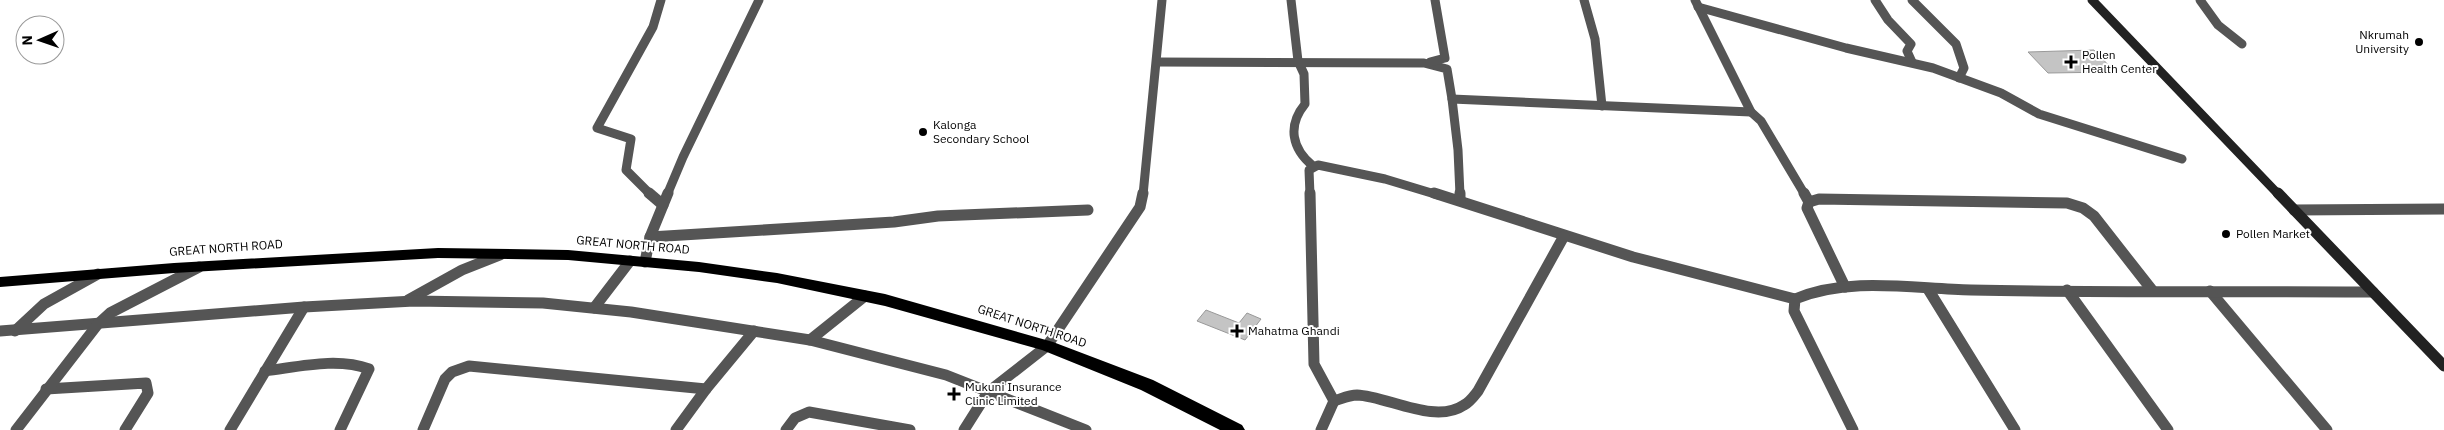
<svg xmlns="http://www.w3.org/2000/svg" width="2444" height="430" viewBox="0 0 2444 430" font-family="'IBM Plex Sans',sans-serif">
	<rect width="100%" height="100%" fill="#fff"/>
	<g fill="#c4c4c4" stroke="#999">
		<polygon points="2094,50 2115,72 2048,73 2028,52"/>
		<polygon points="1206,310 1239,323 1247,313 1261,319 1245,340 1197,321"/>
	</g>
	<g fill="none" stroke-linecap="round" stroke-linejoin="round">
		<g stroke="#555" stroke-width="9">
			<path d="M1291 0 1298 61 1304 74 1305 104C1287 126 1292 149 1313 166"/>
			<polyline points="1584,0 1595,39 1602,106"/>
			<polyline points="1695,0 1751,112 1761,121 1805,195"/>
			<polyline points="1875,0 1888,20 1911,44 1907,51 1912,62"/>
			<polyline points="1912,0 1956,44 1964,68 1959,78"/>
			<polyline points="2200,0 2218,25 2242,44"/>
			<polyline points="1698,7 1846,48 1933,68 2001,93 2039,114 2182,159"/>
			<polyline points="1157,62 1424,63 1447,69 1452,99"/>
			<polyline points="1430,62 1445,58 1435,0"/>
			<polyline points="651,195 626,170 631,139 597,128 653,27 661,0"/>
			<polyline points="667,195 683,157 759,0"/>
			<polyline points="1143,195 1162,0"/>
			<polyline points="1310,195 1309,170 1318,165 1385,179 1438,195"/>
			<polyline points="1460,195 1458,150 1452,99 1751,112"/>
		</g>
		<g stroke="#555" stroke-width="11">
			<polyline points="649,193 663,205"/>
			<polyline points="1310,193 1314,364 1334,401 1321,430"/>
			<polyline points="1434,193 1633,257 1795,299"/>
			<polyline points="1460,193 1460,200"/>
			<polyline points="1804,193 1809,202"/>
			<polyline points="2294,210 2444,209"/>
			<polyline points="650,237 894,222 938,216 1088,210"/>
			<polyline points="645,262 650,237 668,193"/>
			<polyline points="1845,287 1807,208 1809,202 1819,199 2067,203 2083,208 2094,216 2152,290"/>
			<polyline points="1928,289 2015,430"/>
			<polyline points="2067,290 2168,430"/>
			<polyline points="2210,291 2327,430"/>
			<polyline points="408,300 462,270 500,255"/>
			<polyline points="594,308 630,261"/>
			<polyline points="0,331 304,307 414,301 543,303 631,312 810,340 946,375 1086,430"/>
			<polyline points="15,331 44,304 98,274"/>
			<polyline points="810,340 865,296"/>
			<path d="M265 371C298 367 337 357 369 369L340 430"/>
			<polyline points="46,389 146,383 148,393 125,430"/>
			<path d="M1334 401C1341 399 1349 395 1357 395 1387 396 1435 425 1464 405 1470 402 1474 396 1478 391L1564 236"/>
			<polyline points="16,430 98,324 110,313 199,267"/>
			<polyline points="230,430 304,307"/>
			<polyline points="423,430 445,379 452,372 469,366 706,389"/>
			<polyline points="676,430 706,389 754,331"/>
			<polyline points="786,430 795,418 809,412 910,430"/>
			<polyline points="964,430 988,392 1047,346 1140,207 1143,193"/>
			<path d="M1853 430 1794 311 1795 299C1850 276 1914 289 1971 290 2105 293 2239 291 2373 292"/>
		</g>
		<polyline stroke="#222" stroke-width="9" points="2092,0 2279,195"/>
		<polyline stroke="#222" stroke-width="11" points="2278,193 2444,366"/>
		<polygon fill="#000" fill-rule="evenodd" points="438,248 568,250 699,262 777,273 885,294 1053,342 1153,380 1242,425 1245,430 1220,430 1141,390 1042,350 885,306 777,283 699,272 568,260 438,258 174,273 0,287 0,277 174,263"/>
	</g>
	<g fill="#000" stroke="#fff" stroke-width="2">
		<circle cx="2419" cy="42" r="5"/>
		<path d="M2068.5 54.5h5v5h5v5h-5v5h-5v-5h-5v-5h5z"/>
		<circle cx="923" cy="132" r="5"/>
		<circle cx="2226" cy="234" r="5"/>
		<path d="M1234.5 323.5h5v5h5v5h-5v5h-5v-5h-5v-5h5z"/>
		<path d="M951.5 386.5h5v5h5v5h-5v5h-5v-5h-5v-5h5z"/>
	</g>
	<g text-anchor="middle" stroke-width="4" stroke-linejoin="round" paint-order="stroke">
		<g font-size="12" fill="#000" stroke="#fff" text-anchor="start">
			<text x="2409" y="39" text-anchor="end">Nkrumah<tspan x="2409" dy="14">University</tspan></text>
			<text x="2082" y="59">Pollen<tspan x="2082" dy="14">Health Center</tspan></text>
			<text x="933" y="129">Kalonga<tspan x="933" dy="14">Secondary School</tspan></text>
			<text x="2236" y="238">Pollen Market</text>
			<text x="1248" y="335">Mahatma Ghandi</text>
			<text x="965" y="391">Mukuni Insurance<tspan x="965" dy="14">Clinic Limited</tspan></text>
		</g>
		<g font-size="12" fill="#000" stroke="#fff">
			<text transform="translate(633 245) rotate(5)" y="4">GREAT NORTH ROAD</text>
			<text transform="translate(226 248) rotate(-4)" y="4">GREAT NORTH ROAD</text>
			<text transform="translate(1032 326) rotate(18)" y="4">GREAT NORTH ROAD</text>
		</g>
	</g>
	<g transform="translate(40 40) rotate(268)"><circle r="24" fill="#ffffff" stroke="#999999"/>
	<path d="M0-4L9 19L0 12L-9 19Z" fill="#000000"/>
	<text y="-8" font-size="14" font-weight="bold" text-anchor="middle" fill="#000000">N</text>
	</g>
</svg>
